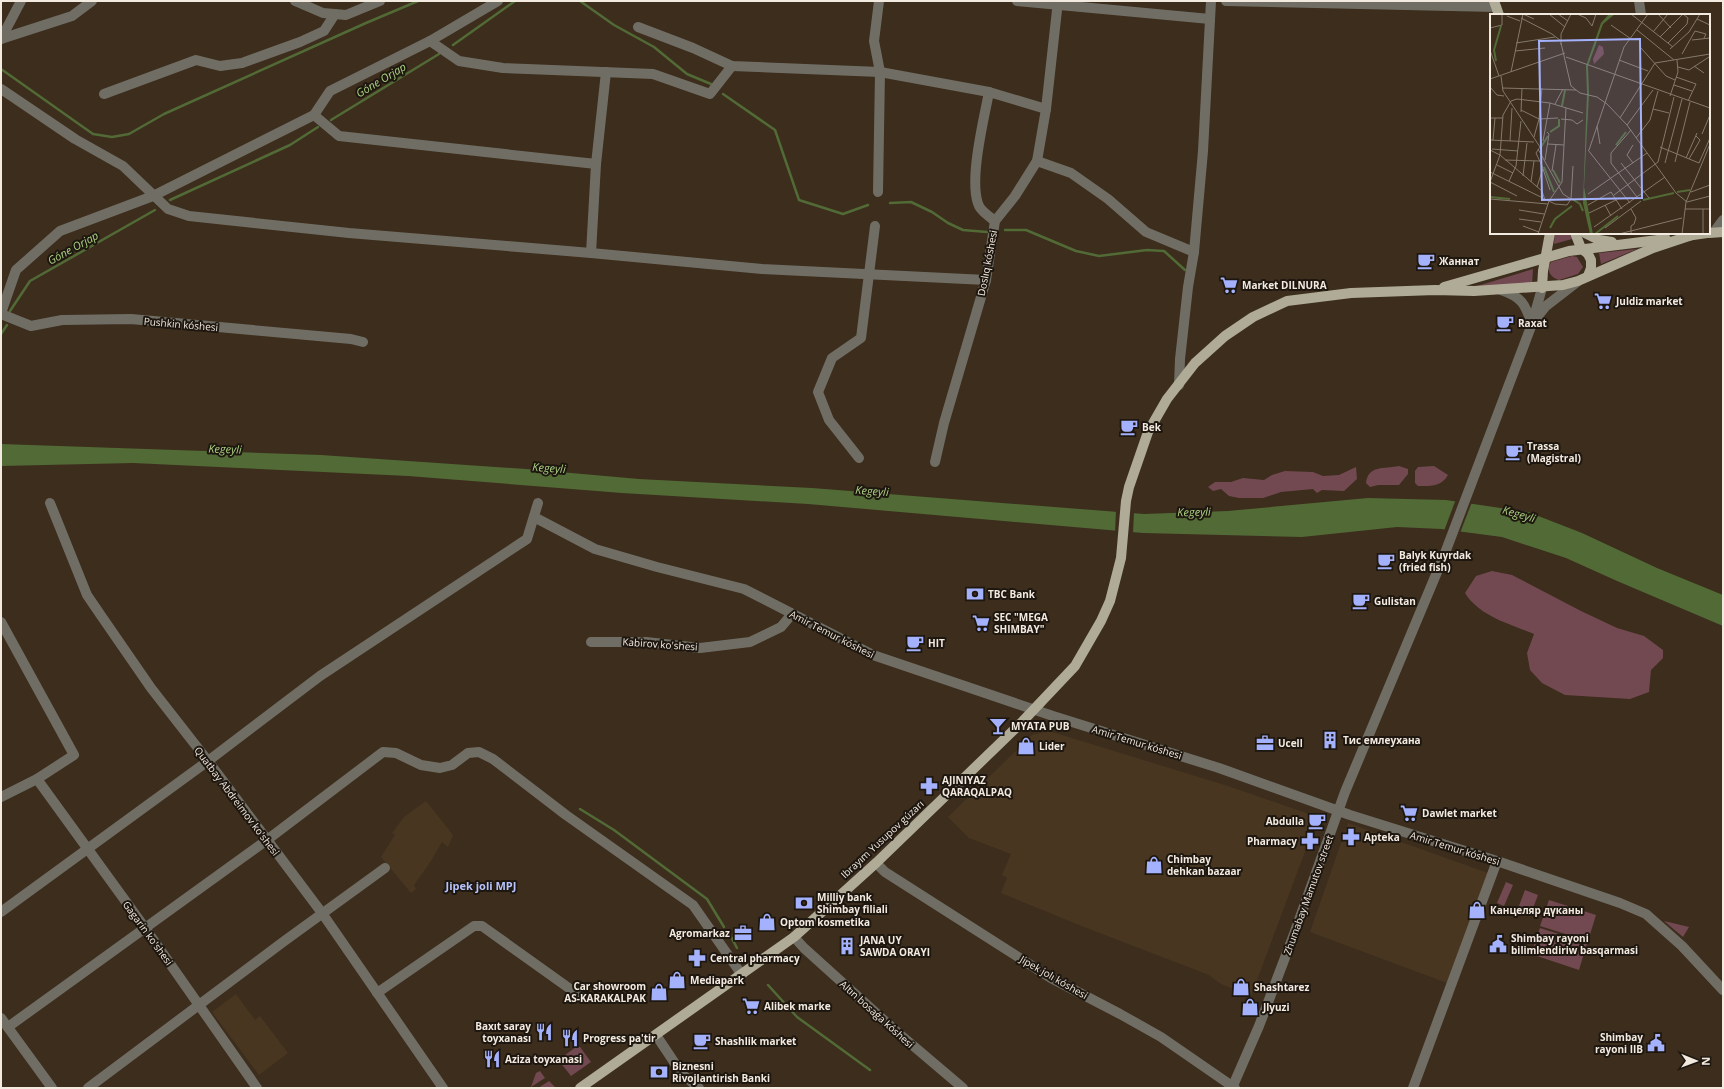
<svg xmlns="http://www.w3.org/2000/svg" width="1724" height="1089" viewBox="0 0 1724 1089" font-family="'Open Sans',sans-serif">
	<rect width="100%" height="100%" fill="#3c2d1d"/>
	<g fill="#493620">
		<polygon points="1049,731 1228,786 1318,817 1251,996 1221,984 1209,975 1084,927 1001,893 1007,878 1002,875 1011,854 969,838 948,817 1032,735"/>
		<polygon points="426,801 453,835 448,847 442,842 431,861 414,885 416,889 411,893 381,857 395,835 392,833 404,817"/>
		<polygon points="1348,823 1488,873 1447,983 1310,932"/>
		<polygon points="236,994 255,1020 260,1016 288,1053 259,1075 212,1012"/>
	</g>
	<g fill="#734951">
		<polygon points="1555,233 1569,233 1572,239 1554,244"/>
		<polygon points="1637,249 1601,264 1599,253"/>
		<path d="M1572 256 1577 257 1583 267 1578 274 1559 280C1550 277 1546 271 1551 262Z"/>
		<polygon points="1533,269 1532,285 1474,287"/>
		<path d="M1399 466 1408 469V474L1399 485H1378L1370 487 1366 483C1368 465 1384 469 1399 466Z"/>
		<path d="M1434 466 1448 475C1441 487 1431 486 1418 486L1415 483V471L1418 467Z"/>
		<polygon points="1356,467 1357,479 1344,491 1322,490 1317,493 1313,489 1281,492 1263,498 1239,498 1229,496 1221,489 1213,491 1208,487 1215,482 1231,482 1243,478 1264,480 1272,475 1285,471 1313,472 1323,476 1339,475"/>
		<path d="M1492 571 1512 575 1581 611 1617 628 1644 636 1663 650V658L1651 670 1649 692 1630 699 1565 695 1542 683 1530 670 1527 653 1534 634C1510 624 1479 616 1465 593L1476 576Z"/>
		<polygon points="1506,882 1513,885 1504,906 1497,903"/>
		<polygon points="1525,890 1538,895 1530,916 1517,911"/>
		<polygon points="1549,900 1596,915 1588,941 1540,926"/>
		<polygon points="1664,921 1689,927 1683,937"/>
		<polygon points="1540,928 1587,943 1579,970 1531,954"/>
		<polygon points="576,1047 580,1047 591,1062 571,1076 560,1062 561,1058"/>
		<polygon points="540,1071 545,1078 531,1087 536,1073"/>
		<polygon points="549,1081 555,1087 538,1088"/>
	</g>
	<polygon fill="#526a36" points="1,444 321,455 526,469 639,479 812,488 1144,514 1228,511 1368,498 1446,500 1528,512 1582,533 1657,568 1723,595 1723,626 1617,581 1566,558 1502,537 1441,529 1397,527 1302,537 1143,533 808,504 622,493 408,476 133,463 1,466"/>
	<g fill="#3c2d1d">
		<polygon points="1456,499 1472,502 1460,533 1444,531"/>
		<polygon points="1116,510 1134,511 1133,534 1115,533"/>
	</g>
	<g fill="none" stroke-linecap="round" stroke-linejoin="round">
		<g stroke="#526a36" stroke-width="2.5">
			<polyline points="580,1 614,25 654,47 687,74 711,84"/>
			<polyline points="453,45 515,1"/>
			<polyline points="1,69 93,134 112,137 129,134 164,114 366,23 418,1"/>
			<polyline points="723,94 775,130 799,200 843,214 868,205"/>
			<polyline points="331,120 439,54"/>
			<polyline points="170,200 290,145 318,127"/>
			<polyline points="890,203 911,202 932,212 948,223 963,230 987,232"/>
			<polyline points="1005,230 1026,230 1076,251 1099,256 1147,250 1164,251 1185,270"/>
			<polyline points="10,311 30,281 155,210"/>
			<polyline points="1,334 7,325"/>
			<polyline points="580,809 614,830 707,899 724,927"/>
			<polyline points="728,931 737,948"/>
			<polyline points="768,985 797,1017 870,1070"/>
		</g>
		<g stroke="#706e64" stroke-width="10">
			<polyline points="295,1 323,13 346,15 380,1"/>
			<polyline points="1017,1 1210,19"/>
			<polyline points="1226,1 1496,7"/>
			<polyline points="1639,1 1641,15"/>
			<polyline points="638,27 693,48 732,66 880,72 989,92 1046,109"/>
			<polyline points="1,39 72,16 92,1"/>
			<polyline points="1,39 21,1"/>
			<polyline points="430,41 459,61 503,68 653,74 710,94 732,66"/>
			<polyline points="1,89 75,139 123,166 168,209 189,216 349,233 591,253 762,269 986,280"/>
			<path d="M989 92C984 119 968 182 979 206 982 212 990 217 995 221"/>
			<polyline points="104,94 196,60 220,66 242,63 300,42 324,31 335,14"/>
			<polyline points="314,115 339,136 596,164"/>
			<polyline points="1037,161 1071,173 1108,199 1146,232 1194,252"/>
			<polyline points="878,192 880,72 874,41 879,1"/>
			<polyline points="1714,232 1723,220"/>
			<polyline points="591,253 596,164 606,72"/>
			<path d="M1501 290C1522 297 1525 304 1532 324"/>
			<polyline points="1,313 16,270 60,231 153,196 314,115 330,91 430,41 498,1"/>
			<polyline points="1,314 31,326 62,320 131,319 351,339 363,342"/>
			<polyline points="1534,321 1546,306 1577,282"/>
			<polyline points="1179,385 1180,359 1188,287 1194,252 1203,151 1211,1"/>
			<polyline points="859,458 829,420 818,392 832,358 861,338 875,226"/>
			<polyline points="935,462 944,423 986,280 995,221 1015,196 1037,161 1046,109 1058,1"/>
			<polyline points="50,503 87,595 102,617 151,688 208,761 322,913 443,1088"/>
			<polyline points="534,517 595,549 657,567 744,589 873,655 1053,716 1219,768 1350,815 1497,861 1620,903 1646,914 1682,946 1723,990"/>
			<polyline points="1,622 74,755 37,779 1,797"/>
			<polyline points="591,642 646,642 700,648 750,642 781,627 792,614"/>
			<polyline points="37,779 145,928 257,1088"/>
			<polyline points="876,863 885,872 1051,978 1120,1014 1161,1037 1235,1088"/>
			<polyline points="1,912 208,761 320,676 527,539 538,503"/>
			<polyline points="794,937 804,948 897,1032 963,1088"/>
			<polyline points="377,993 474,926 482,926 580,996"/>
			<polyline points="1,1018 52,1088"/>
			<polyline points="8,1027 267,840 383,752 396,753 421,765 440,768 452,765 468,753 479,752 493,759 566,815 693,905 742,975"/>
			<polyline points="656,1035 682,1074 699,1088"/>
			<polyline points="88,1088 283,942 385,868"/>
			<polyline points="1232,1088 1259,1026 1294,934 1345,792 1445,553 1532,324 1542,288"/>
			<polyline points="1413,1088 1497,861"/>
		</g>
		<g stroke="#afab97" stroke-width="10">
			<polyline points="1494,1 1499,15"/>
			<polyline points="1575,233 1581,248 1588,254 1591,260 1591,268 1588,276"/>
			<polyline points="1585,233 1599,240 1612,242"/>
			<polyline points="1709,233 1723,232"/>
			<polyline points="1686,236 1707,233"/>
			<polyline points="1444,287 1569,251 1666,239"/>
			<polyline points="1542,288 1543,271 1550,233"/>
			<polyline points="580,1088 794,937 876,863 1022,722 1075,666 1101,621 1110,601 1121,558 1126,501 1129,487 1148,432 1167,399 1195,363 1225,336 1253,317 1287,301 1351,293 1435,290 1474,291 1563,285 1578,281 1653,248 1692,235"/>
		</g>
	</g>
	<defs>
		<g id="cafe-bare" transform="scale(1.38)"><path d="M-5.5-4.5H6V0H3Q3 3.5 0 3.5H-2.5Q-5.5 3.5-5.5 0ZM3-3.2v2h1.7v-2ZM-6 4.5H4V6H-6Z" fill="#a4b1fc" stroke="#1d1710" stroke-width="2.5" paint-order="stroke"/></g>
		<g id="supermarket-bare" transform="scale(1.38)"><path d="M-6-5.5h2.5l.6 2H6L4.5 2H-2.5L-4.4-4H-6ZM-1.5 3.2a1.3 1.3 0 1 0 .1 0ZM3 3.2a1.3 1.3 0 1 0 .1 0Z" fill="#a4b1fc" stroke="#1d1710" stroke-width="2.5" paint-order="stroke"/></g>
		<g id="bank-bare" transform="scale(1.38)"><path d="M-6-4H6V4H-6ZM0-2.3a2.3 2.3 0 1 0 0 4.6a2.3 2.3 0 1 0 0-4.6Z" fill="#a4b1fc" stroke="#1d1710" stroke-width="2.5" paint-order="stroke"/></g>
		<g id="bar-bare" transform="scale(1.38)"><path d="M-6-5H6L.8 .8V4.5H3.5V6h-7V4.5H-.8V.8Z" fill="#a4b1fc" stroke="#1d1710" stroke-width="2.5" paint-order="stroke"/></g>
		<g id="building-bare" transform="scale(1.38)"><path d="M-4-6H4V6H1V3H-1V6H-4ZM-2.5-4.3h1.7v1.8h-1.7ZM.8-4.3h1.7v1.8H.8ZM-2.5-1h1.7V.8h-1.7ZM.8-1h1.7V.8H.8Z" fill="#a4b1fc" stroke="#1d1710" stroke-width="2.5" paint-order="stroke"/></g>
		<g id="office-bare" transform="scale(1.38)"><path d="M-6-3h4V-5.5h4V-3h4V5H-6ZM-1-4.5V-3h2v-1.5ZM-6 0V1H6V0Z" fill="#a4b1fc" stroke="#1d1710" stroke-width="2.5" paint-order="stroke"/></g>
		<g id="shop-bare" transform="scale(1.38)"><path d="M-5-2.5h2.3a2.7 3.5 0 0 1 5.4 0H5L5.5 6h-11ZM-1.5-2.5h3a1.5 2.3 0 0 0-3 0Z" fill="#a4b1fc" stroke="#1d1710" stroke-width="2.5" paint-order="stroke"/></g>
		<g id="pharmacy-bare" transform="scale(1.38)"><path d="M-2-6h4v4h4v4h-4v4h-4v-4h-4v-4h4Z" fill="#a4b1fc" stroke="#1d1710" stroke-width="2.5" paint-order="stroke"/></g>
		<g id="civic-bare" transform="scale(1.38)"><path d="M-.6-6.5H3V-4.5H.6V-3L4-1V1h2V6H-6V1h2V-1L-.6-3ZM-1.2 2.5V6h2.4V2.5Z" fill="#a4b1fc" stroke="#1d1710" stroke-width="2.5" paint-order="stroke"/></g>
		<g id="restaurant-bare" transform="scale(1.38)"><path d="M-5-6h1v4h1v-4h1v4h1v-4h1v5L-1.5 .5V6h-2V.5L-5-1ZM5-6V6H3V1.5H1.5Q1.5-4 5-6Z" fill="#a4b1fc" stroke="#1d1710" stroke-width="2.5" paint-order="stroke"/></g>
	</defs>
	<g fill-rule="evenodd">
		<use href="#cafe-bare" x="1426" y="261"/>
		<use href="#supermarket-bare" x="1229" y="285"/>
		<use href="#supermarket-bare" x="1603" y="301"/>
		<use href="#cafe-bare" x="1505" y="323"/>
		<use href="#cafe-bare" x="1129" y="427"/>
		<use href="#cafe-bare" x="1514" y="452"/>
		<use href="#cafe-bare" x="1386" y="561"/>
		<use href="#bank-bare" x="975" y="594"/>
		<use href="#cafe-bare" x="1361" y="601"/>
		<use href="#supermarket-bare" x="981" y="623"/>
		<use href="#cafe-bare" x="915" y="643"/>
		<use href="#bar-bare" x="998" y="726"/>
		<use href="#building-bare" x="1330" y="740"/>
		<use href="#office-bare" x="1265" y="743"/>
		<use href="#shop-bare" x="1026" y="746"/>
		<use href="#pharmacy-bare" x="929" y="786"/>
		<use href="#supermarket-bare" x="1409" y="813"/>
		<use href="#cafe-bare" x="1317" y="821"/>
		<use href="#pharmacy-bare" x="1351" y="837"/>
		<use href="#pharmacy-bare" x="1310" y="841"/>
		<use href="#shop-bare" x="1154" y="865"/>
		<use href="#bank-bare" x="804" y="903"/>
		<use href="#shop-bare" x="1477" y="910"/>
		<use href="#shop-bare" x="767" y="922"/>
		<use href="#office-bare" x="743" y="933"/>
		<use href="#civic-bare" x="1498" y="944"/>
		<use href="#building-bare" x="847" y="946"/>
		<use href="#pharmacy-bare" x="697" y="958"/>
		<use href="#shop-bare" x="677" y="980"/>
		<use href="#shop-bare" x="1241" y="987"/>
		<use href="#shop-bare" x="659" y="992"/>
		<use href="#supermarket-bare" x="751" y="1006"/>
		<use href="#shop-bare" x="1250" y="1007"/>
		<use href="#restaurant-bare" x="544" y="1032"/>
		<use href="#restaurant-bare" x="570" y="1038"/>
		<use href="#cafe-bare" x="702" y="1041"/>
		<use href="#civic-bare" x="1656" y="1043"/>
		<use href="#restaurant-bare" x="492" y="1059"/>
		<use href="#bank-bare" x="659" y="1072"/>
	</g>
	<g text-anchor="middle" stroke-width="4" stroke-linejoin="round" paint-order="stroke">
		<g font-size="10" font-weight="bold" fill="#f3eae0" stroke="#1d1710" text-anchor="start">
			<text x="1439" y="265">Жаннат</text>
			<text x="1242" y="289">Market DILNURA</text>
			<text x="1616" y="305">Juldiz market</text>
			<text x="1518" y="327">Raxat</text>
			<text x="1142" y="431">Bek</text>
			<text x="1527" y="450">Trassa<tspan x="1527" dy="12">(Magistral)</tspan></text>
			<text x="1399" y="559">Balyk Kuyrdak<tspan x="1399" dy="12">(fried fish)</tspan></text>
			<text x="988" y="598">TBC Bank</text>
			<text x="1374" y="605">Gulistan</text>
			<text x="994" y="621">SEC "MEGA<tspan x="994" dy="12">SHIMBAY"</tspan></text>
			<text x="928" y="647">HIT</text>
			<text x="1011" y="730">MYATA PUB</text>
			<text x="1343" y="744">Тис емлеухана</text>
			<text x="1278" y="747">Ucell</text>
			<text x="1039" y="750">Lider</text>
			<text x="942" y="784">AJINIYAZ<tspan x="942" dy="12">QARAQALPAQ</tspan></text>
			<text x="1422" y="817">Dawlet market</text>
			<text x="1304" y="825" text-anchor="end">Abdulla</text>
			<text x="1364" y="841">Apteka</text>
			<text x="1297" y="845" text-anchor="end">Pharmacy</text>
			<text x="1167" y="863">Chimbay<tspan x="1167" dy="12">dehkan bazaar</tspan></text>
			<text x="817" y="901">Milliy bank<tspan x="817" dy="12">Shimbay filiali</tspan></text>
			<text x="1490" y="914">Канцеляр дүканы</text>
			<text x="780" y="926">Optom kosmetika</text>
			<text x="730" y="937" text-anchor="end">Agromarkaz</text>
			<text x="1511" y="942">Shimbay rayoni<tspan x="1511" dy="12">bilimlendiriw basqarmasi</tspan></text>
			<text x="860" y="944">JANA UY<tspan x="860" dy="12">SAWDA ORAYI</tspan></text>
			<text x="710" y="962">Central pharmacy</text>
			<text x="690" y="984">Mediapark</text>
			<text x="646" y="990" text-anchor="end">Car showroom<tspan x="646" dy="12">AS-KARAKALPAK</tspan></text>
			<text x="1254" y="991">Shashtarez</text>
			<text x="764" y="1010">Alibek marke</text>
			<text x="1263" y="1011">Jlyuzi</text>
			<text x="531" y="1030" text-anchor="end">Baxıt saray<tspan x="531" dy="12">toyxanası</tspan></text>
			<text x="1643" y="1041" text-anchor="end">Shimbay<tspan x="1643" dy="12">rayoni IIB</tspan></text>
			<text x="583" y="1042">Progress pa'tir</text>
			<text x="715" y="1045">Shashlik market</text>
			<text x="505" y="1063">Aziza toyxanasi</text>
			<text x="672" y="1070">Biznesni<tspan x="672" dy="12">Rivojlantirish Banki</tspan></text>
		</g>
		<g font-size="10" fill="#f3eae0" stroke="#1d1710">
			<text transform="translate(987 263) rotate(-79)" y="4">Doslıq kóshesi</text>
			<text transform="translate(181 324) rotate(5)" y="4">Pushkin kóshesi</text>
			<text transform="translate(832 634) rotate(27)" y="4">Amir Temur kóshesi</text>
			<text transform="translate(660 644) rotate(4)" y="4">Kabirov ko'shesi</text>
			<text transform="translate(1137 742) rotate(17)" y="4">Amir Temur kóshesi</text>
			<text transform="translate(237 801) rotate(53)" y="4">Quatbay Abdreimov ko'shesi</text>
			<text transform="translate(882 839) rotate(-43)" y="4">Ibrayım Yusupov gúzarı</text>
			<text transform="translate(1455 848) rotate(17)" y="4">Amir Temur kóshesi</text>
			<text transform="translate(1308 895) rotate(-70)" y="4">Zhumabay Mamutov street</text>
			<text transform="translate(148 933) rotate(54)" y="4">Gagarin ko'shesi</text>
			<text transform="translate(1054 977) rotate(30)" y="4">Jipek jolı kóshesi</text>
			<text transform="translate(877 1014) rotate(42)" y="4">Altın bosaǵa kóshesi</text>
		</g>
		<g font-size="11" font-style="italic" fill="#add283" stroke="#1d1710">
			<text transform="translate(381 80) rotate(-31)" y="4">Góne Orjap</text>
			<text transform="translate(73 248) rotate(-29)" y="4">Góne Orjap</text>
			<text transform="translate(225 449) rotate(2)" y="4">Kegeyli</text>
			<text transform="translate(549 468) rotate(4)" y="4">Kegeyli</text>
			<text transform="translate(872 491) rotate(4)" y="4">Kegeyli</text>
			<text transform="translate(1194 512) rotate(-1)" y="4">Kegeyli</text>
			<text transform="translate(1519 514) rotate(16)" y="4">Kegeyli</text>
		</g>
		<g font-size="11" font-weight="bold" fill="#b8c3fb" stroke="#1d1710">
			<text x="481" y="890">Jipek joli MPJ</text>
		</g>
	</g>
	<g transform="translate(1490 14)">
		<rect width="220" height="220" fill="#3c2d1d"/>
		<path d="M109 31 113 33 114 40 104 50 103 45Z" fill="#734951"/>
		<path d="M119 0H125L113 10 98 52 99 80 94 173 103 220H100L93 189 97 79 96 52 111 9Z" fill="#526a36"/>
		<path fill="none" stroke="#526a36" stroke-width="2" d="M6 47 4 36 11 12M72 92 75 76M60 118 69 112V105M126 131 136 118M51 133 58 122M54 153 64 178M63 156 70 169M187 178 200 176M0 183 20 185M82 185 90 190 93 197M153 186 184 179M60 214 65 205 82 192M105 220 128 202"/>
		<path fill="none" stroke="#85796b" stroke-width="1" d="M33 0 44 5M59 0 75 13M68 0 78 7M87 0 96 4 102 12 106 0M141 0 183 33M168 0 181 14M17 2 30 7M31 4 62 20 71 27M207 5 220 11M121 11 141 25M0 14 12 11V0M147 16 184 46M163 18 178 0M170 23 193 0M202 26 220 24M26 29 65 23M71 29 81 72 90 79 107 83 117 90 137 111 186 179 197 188M178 29 197 10 198 4 193 0M71 31V20L81 0M151 34 176 62 185 66M180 35 199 18 210 0M0 36 9 62M25 37 55 34M192 40 205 17 216 20 214 24M76 43 220 94M129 46 158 57M204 52 214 59M188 53 199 56 219 43M21 58 33 0M11 62 13 77 50 133 46 139 53 154 47 173M186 63 206 70 198 87M0 65 75 39M184 71 202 77M0 73 7 81 14 82M12 74 86 76M50 74V48M180 82 188 58 187 46M65 90 73 75M163 95 179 99M31 96 49 105 68 104M31 98 32 74M0 104H13M130 104 165 49 220 40M71 105 82 106 87 110 93 106M137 111 163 76M107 112 110 130M141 116 121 139V149L147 183M212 120 220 101M44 123 49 105 52 74M146 124 160 106 168 77M0 126 44 128M3 126 5 104M20 127 22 94M53 127 60 89M58 130 74 131M143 131 137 141 143 149M170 133 209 149 220 124M2 135 28 137M48 135 73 180 81 185M0 136 10 141 52 177 55 186M98 136 140 189M99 136 134 33 158 0M196 144 207 119M199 145 210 126 206 122M15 146 50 147M55 146 59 120 57 118M185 148 200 88M131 149 159 184M175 149 192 85M7 151 23 159M53 155 60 176M62 157 66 131M0 158 65 190 77 191 81 185M33 162 37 129M19 167 26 152 31 107M0 168 10 141 13 101 21 87 27 85 60 89 93 99M0 168 27 182M41 168 44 147M201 178 220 171M98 180 157 139M124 181 168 148 184 83M0 185 58 190M81 185 83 152M197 188 220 182M98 191 121 178 132 195M115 191 121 202M195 195H220M213 195V220M29 196 54 200M99 199 126 186M29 205 51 208M33 212 49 218M104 213 175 163M115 214 151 187M48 220 59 187 72 168 76 94M129 220 192 204M141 220V212L144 210 146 204 141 195M192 220 196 188 220 130"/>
		<path fill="#a4b1fc" fill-opacity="0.15" stroke="#a4b1fc" stroke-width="2" d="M150 25 152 184 52 186 49 27Z"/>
		<rect width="220" height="220" fill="none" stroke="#f3eae0" stroke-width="2"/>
	</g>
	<rect width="1724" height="1089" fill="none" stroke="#f3eae0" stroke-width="4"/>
	<g transform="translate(1696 1061) rotate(91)" stroke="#1d1710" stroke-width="3" paint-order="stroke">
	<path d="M0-3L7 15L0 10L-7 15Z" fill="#f3eae0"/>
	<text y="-6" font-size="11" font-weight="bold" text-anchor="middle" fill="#f3eae0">N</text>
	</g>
</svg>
